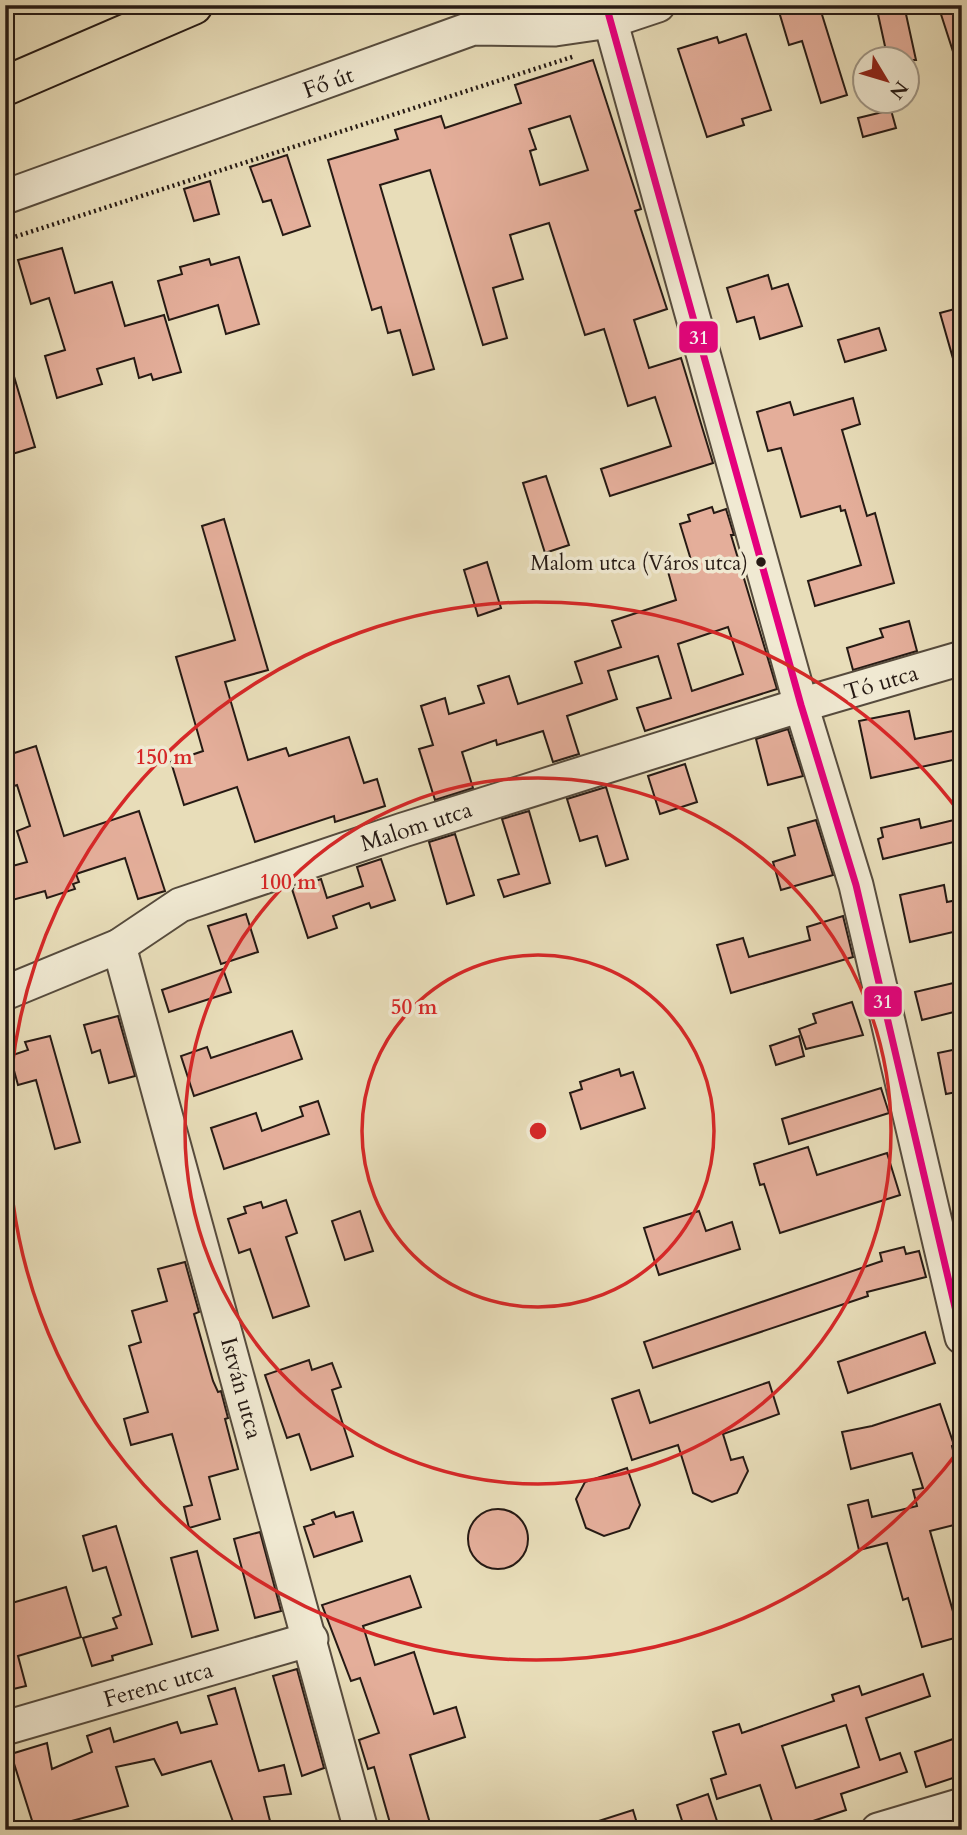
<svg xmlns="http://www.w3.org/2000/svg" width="967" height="1835" viewBox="0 0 967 1835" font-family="Cardo,serif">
	<rect width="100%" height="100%" fill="#e8ddb9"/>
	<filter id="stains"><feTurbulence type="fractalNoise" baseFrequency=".00286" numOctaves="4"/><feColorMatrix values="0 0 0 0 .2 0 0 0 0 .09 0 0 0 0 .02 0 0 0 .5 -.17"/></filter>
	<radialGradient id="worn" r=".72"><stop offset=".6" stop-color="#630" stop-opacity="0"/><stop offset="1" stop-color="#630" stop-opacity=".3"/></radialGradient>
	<g fill="#e4ae9a" stroke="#261a14" stroke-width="2" fill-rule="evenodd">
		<polygon points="777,5 819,5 847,95 821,103 802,41 789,45"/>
		<polygon points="876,5 904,5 916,60 888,60"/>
		<polygon points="938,5 962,5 962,66 958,67"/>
		<polygon points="746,34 771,110 742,119 744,125 707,137 678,49 717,37 719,43"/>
		<path d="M593 60 641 209 635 211 667 309 634 320 649 368 681 358 713 463 610 496 601 469 671 446 655 397 628 406 604 329 585 335 549 223 510 235 523 279 493 288 507 338 483 345 430 170 380 185 434 369 413 375 400 330 388 333 381 307 372 310 328 160 398 139 395 130 441 116 445 128 521 103 515 85ZM570 116 588 170 540 185 530 151 536 149 529 129Z"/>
		<polygon points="891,110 896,128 863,137 858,118"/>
		<polygon points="287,155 310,226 283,235 271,200 263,202 250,167"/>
		<polygon points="210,181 219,214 194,221 184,189"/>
		<polygon points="62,248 75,293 112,282 125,326 164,315 181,372 153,380 151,374 139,378 134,358 97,369 102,384 57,398 45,356 65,350 49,298 31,304 18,260"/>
		<polygon points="239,257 259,324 226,334 218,305 169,320 158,281 182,274 180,267 209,259 211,265"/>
		<polygon points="768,275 772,289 788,284 802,326 760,339 754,317 737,322 727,288"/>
		<polygon points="962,307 962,368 956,369 940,313"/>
		<polygon points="879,328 886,350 845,362 838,340"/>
		<polygon points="5,363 10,363 35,447 9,455 5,441"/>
		<polygon points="853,398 860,424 842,430 867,516 875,513 894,583 815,606 808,581 861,565 845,510 841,511 840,506 801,517 781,448 768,451 757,412 790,402 794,415"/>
		<polygon points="546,476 569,545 545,553 523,483"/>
		<path d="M712 507 714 513 726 509 734 535H731L777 689 645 731 637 708 671 698 658 656 608 671 617 699 567 716 579 754 553 762 543 731 497 745 496 740 462 752 473 788 435 800 419 749 433 745 421 706 445 698 449 714 484 703 478 686 509 676 518 704 582 683 575 662 621 647 612 621 676 600 667 568 691 560 680 524 690 521 688 515ZM728 627 743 674 692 691 678 644Z"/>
		<polygon points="224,519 268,670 225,682 248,760 286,748 289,756 349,737 364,783 377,779 385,806 335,822 334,816 255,842 237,787 184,805 171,762 203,751 176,657 235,640 202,526"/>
		<polygon points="487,562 501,608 478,616 464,570"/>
		<polygon points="909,621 917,651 853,670 847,648 883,637 880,629"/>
		<polygon points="909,711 915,739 962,729 962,758 871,778 859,721"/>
		<polygon points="788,729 803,776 768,785 756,739"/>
		<polygon points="36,746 64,836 139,811 165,891 138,899 125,858 76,874 79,882 73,884 75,889 47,898 45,891 5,902 5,868 27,862 17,831 30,826 17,785 5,789 5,756"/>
		<polygon points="685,764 697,802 660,814 648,776"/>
		<polygon points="606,787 628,859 606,866 597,836 580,841 567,799"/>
		<polygon points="529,811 550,883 504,897 498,880 519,874 502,819"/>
		<polygon points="962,818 962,840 883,859 878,839 883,837 881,828 919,819 921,828"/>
		<polygon points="816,820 833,875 781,890 773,862 795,855 788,828"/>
		<polygon points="455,834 474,895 447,904 429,842"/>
		<polygon points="381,859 395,900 371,908 369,903 333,916 337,928 308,938 292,889 321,879 327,898 363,886 357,867"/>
		<polygon points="944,885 947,902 962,899 962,930 910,942 900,895"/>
		<polygon points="246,914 258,952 221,964 208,926"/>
		<polygon points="843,916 853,957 731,993 717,945 743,938 749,957 810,940 807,927"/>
		<polygon points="223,969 231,992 169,1012 162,990"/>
		<polygon points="962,981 962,1010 922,1020 915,992"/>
		<polygon points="852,1002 863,1035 806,1049 799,1029 816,1023 813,1014"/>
		<polygon points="118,1016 135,1076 109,1083 100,1050 92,1053 84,1025"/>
		<polygon points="292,1031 302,1059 194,1096 181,1056 207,1047 211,1058"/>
		<polygon points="50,1036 80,1142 55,1149 36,1080 18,1085 10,1056 28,1050 25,1042"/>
		<polygon points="799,1036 804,1056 776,1065 770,1046"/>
		<polygon points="962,1048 962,1091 946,1094 938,1053"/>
		<polygon points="619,1069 621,1076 633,1072 645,1108 581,1129 570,1093 582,1089 580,1082"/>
		<polygon points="881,1088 889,1113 789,1144 782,1119"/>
		<polygon points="318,1101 329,1134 224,1169 211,1128 256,1113 262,1131 303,1116 300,1107"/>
		<polygon points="808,1147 817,1175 887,1153 900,1195 780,1233 764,1184 760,1185 754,1164"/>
		<polygon points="286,1200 297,1233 286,1237 309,1306 273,1318 250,1249 239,1253 228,1219 246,1213 244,1207 261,1202 263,1208"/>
		<polygon points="360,1211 373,1251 345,1260 332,1221"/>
		<polygon points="699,1211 706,1231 732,1222 740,1249 659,1275 644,1228"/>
		<polygon points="904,1247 906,1254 919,1251 926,1277 867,1292 868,1296 653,1368 644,1342 882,1261 880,1253"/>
		<polygon points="185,1262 199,1312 194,1314 213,1381 218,1392 221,1391 228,1418 225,1419 238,1469 209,1477 220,1519 189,1528 184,1507 192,1505 172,1434 131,1445 124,1419 148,1412 129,1346 141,1342 132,1311 167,1301 158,1269"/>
		<polygon points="925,1332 935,1363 848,1393 838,1362"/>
		<polygon points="309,1360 312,1370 332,1363 341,1387 332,1390 353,1456 311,1470 299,1434 287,1438 265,1375"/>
		<polygon points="769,1382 779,1414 723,1434 731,1460 743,1457 748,1471 737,1493 712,1502 693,1493 678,1445 632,1460 612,1399 639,1390 650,1423"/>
		<polygon points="940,1404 954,1445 952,1446 962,1487 962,1523 930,1531 954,1615 962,1613 962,1636 922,1647 908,1598 903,1600 887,1543 859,1550 848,1505 868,1500 872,1517 917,1506 913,1490 923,1488 912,1453 851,1469 842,1432 872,1426"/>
		<polygon points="627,1468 640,1505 629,1528 604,1536 586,1528 576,1499 585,1482"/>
		<circle cx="498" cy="1539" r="30"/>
		<polygon points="334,1512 336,1517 353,1512 362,1541 314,1557 304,1527 314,1524 312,1520"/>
		<polygon points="116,1526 152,1644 112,1656 113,1660 92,1666 83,1638 117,1628 113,1618 121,1615 106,1567 93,1571 83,1536"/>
		<polygon points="260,1532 281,1611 255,1618 234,1539"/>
		<polygon points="197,1551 218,1630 192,1637 171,1558"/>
		<polygon points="410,1576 421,1607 363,1626 375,1665 414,1652 434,1714 456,1707 465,1737 410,1755 432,1830 392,1830 374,1767 368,1769 359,1740 379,1733 360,1678 351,1681 322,1605"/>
		<polygon points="66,1587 81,1637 18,1656 26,1686 5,1691 5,1605"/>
		<polygon points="297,1669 324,1768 302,1776 273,1676"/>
		<path d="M923 1674 930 1696 866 1718 880 1760 900 1753 907 1772 841 1794 846 1810 786 1830H775L760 1785 717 1799 711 1779 726 1774 713 1732 739 1724 742 1733 834 1701 832 1695 859 1686 862 1695ZM846 1725 859 1767 796 1788 782 1746Z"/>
		<polygon points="235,1688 259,1771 284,1765 291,1794 264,1797 271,1825 236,1830 211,1761 162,1775 154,1759 116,1767 128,1806 64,1823 65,1828 35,1830 11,1754 47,1743 52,1769 92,1752 87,1736 110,1728 114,1742 177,1722 181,1733 217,1724 208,1696"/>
		<polygon points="962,1736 962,1775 926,1787 915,1752"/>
		<polygon points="708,1794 720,1830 685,1830 677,1805"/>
		<polygon points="633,1810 639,1830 583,1830 583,1826"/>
	</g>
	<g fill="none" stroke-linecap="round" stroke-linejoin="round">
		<g stroke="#564b3d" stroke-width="37">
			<g id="minor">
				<polyline points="606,5 801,705 856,885 962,1337"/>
				<polyline points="5,197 473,28 555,29 610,21 658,5"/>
				<polyline points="119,946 361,1830"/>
				<polyline points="5,993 119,946 180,905 403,830 801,705 962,658"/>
				<polyline points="5,1728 311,1639"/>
				<polyline points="878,1830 962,1805"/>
			</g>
		</g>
		<g stroke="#261a14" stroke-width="42">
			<polyline id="major" points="5,86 193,5"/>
		</g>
		<polyline stroke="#261a14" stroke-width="4.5" stroke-dasharray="2 3.5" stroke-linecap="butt" points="5,240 575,56"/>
		<use href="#minor" stroke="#f0e9d2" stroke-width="33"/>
		<use href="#major" stroke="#e8ddb9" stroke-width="38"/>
		<g stroke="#f0e9d2" stroke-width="12">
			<polyline id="bus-1" points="606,5 801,705 856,885 962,1337"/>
		</g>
		<use href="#bus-1" stroke="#e5007d" stroke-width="7"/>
	</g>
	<g fill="none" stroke="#d62828" stroke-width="3.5">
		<circle cx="538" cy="1131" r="176"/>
		<circle cx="538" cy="1131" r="353"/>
		<path d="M960 1449A529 529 0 1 1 960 813"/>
	</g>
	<circle fill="#261a14" stroke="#f0e9d2" stroke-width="2.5" cx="761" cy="562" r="6"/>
	<g text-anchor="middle" stroke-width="7" stroke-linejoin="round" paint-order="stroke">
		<g font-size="21" fill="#261a14" stroke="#f0e9d2" text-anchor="end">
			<text x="748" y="570">Malom utca (Város utca)</text>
		</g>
		<g font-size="23" fill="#261a14" stroke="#f0e9d2">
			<text transform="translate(328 82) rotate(-20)" y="8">Fő út</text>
			<text transform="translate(881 682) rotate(-16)" y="8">Tó utca</text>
			<text transform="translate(416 826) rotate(-18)" y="8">Malom utca</text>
			<text transform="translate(242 1388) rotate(75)" y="8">István utca</text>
			<text transform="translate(158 1684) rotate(-16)" y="8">Ferenc utca</text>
		</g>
	</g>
	<circle cx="538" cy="1131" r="10" fill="#d62828" stroke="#f0e9d2" stroke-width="3.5"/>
	<g font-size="21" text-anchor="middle" font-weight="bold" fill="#d62828" stroke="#f0e9d2" stroke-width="7" stroke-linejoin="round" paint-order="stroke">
		<text x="164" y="764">150 m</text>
		<text x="288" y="889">100 m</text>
		<text x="414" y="1014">50 m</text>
	</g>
	<g stroke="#f0e9d2" stroke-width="2.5">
		<rect x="678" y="320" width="41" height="34" rx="7" fill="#e5007d"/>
		<rect x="863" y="985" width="40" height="33" rx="7" fill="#e5007d"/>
	</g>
	<g font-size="19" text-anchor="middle" font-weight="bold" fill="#fff">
		<text x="699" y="344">31</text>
		<text x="883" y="1008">31</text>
	</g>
	<rect width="967" height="1835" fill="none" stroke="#e8ddb9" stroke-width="28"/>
	<rect x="7" y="7" width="953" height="1821" fill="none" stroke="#261a14" stroke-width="3.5"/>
	<rect x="14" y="14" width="939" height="1807" fill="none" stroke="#261a14" stroke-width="2"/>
	<g transform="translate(886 80) rotate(128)"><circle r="33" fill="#f0e9d2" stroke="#9f9686" stroke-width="2"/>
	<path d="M0-5L12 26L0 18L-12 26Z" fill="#8f2418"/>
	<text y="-10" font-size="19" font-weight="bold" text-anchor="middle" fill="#261a14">N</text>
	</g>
	<rect width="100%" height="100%" filter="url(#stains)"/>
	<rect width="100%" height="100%" fill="url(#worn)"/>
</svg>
